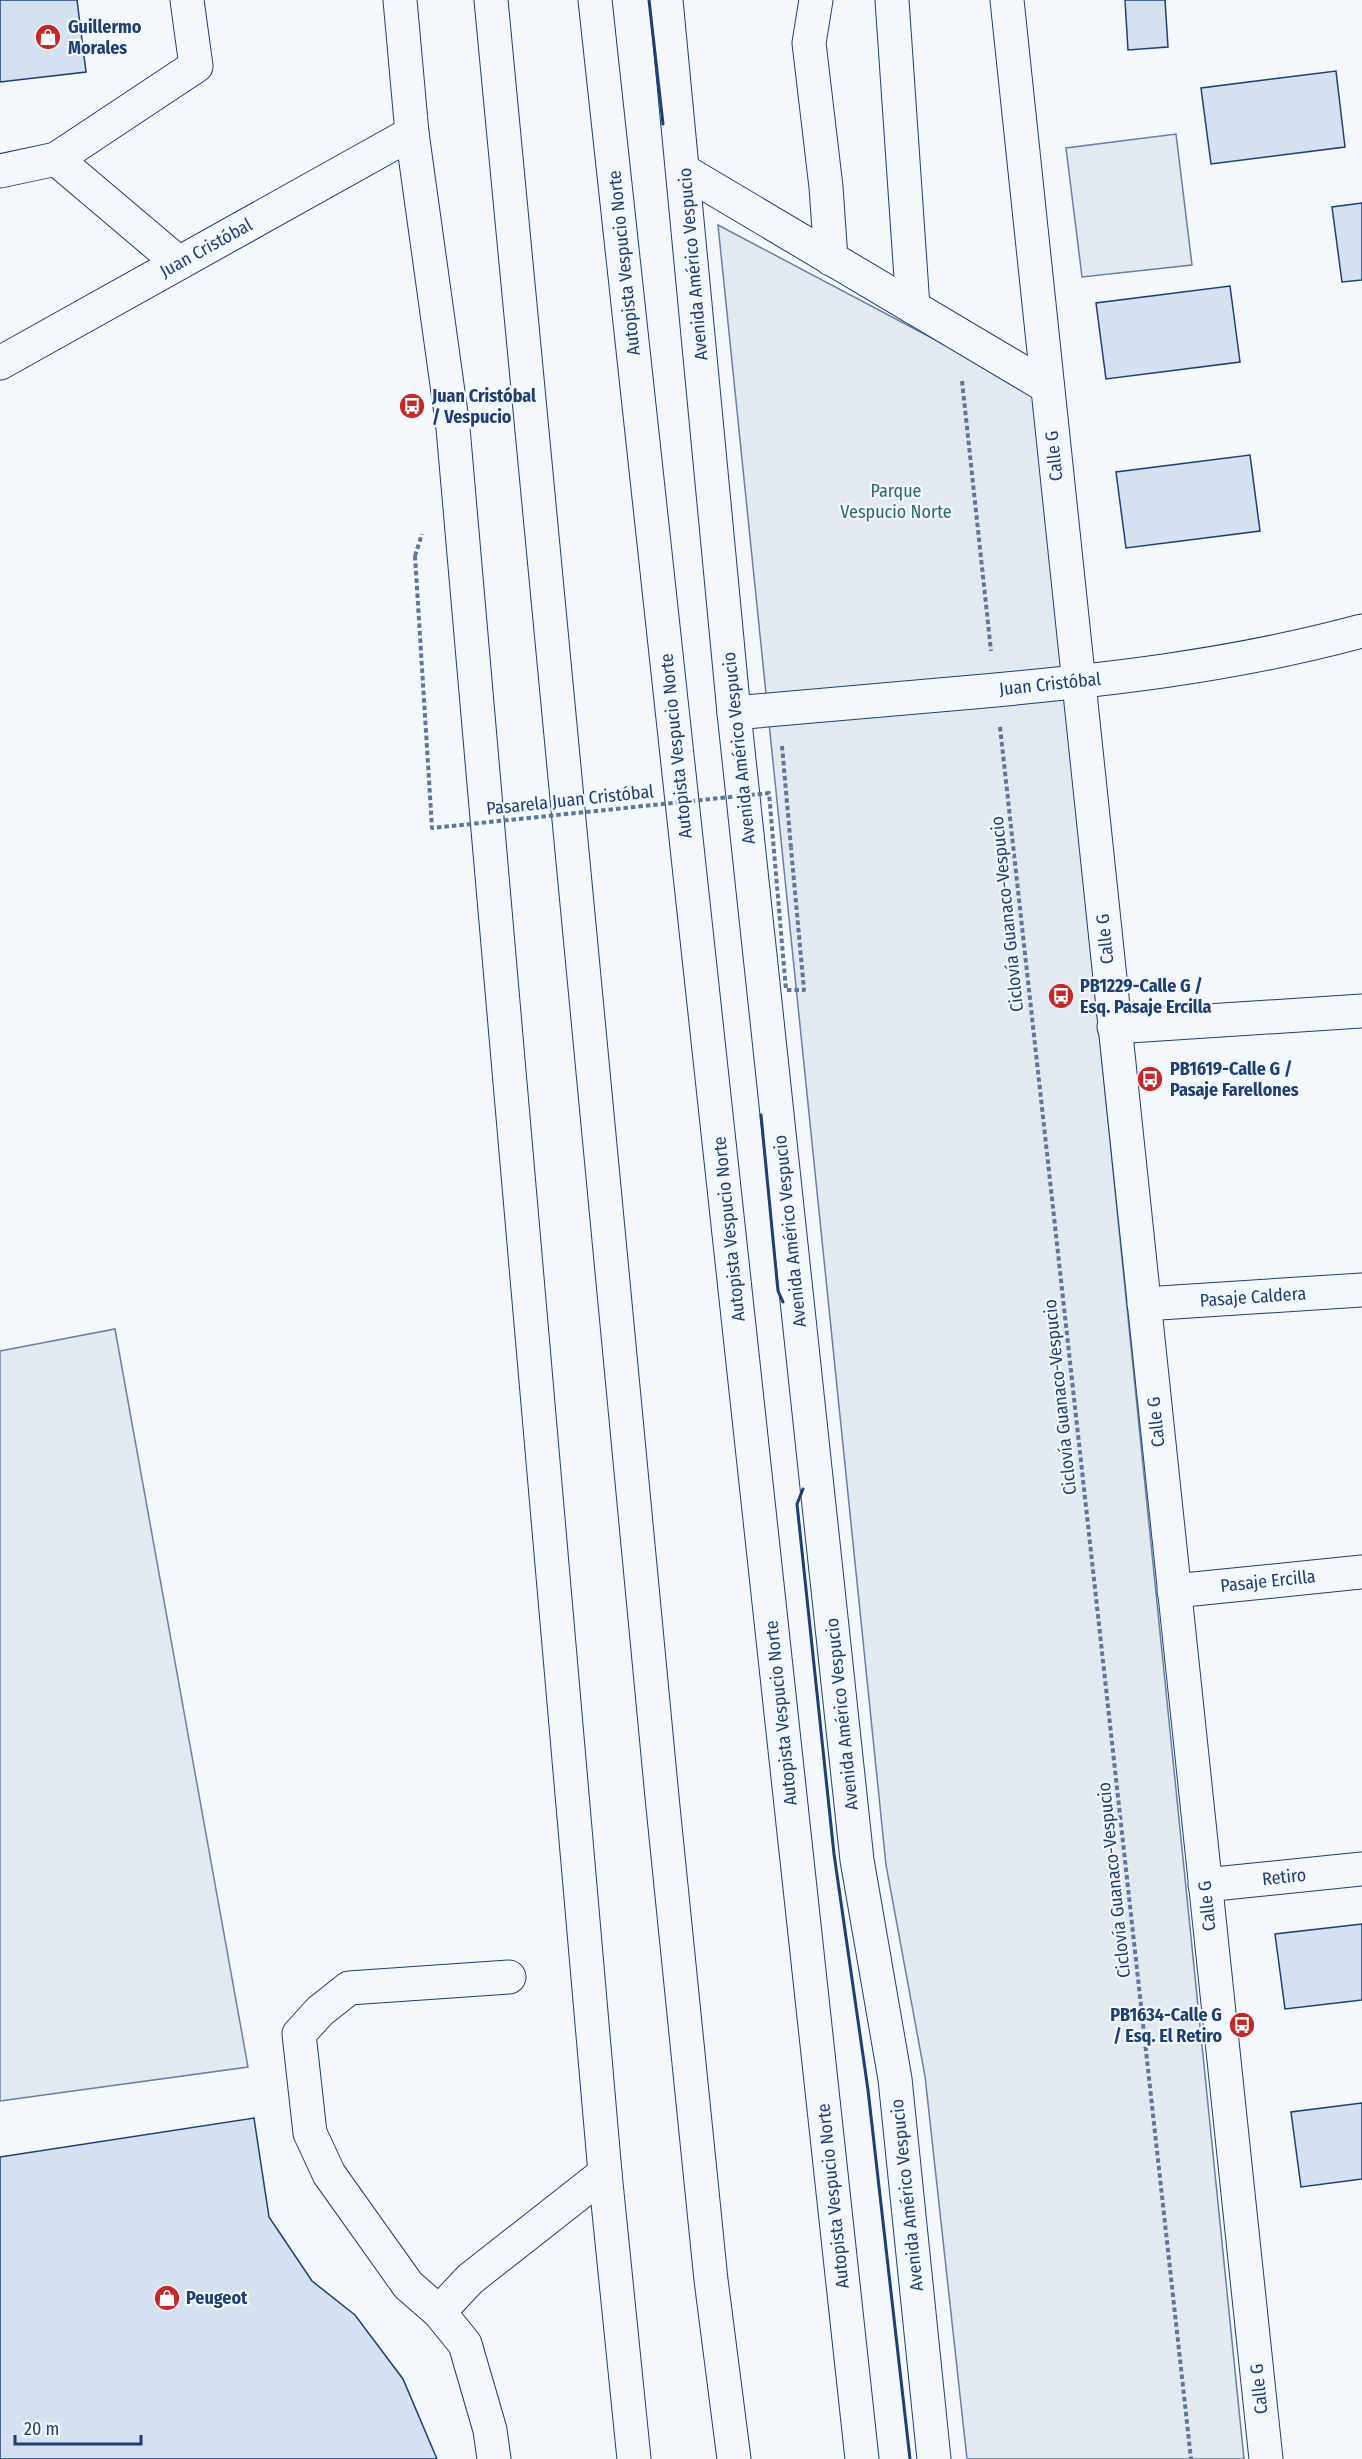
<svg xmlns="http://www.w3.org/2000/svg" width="1362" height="2459" viewBox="0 0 1362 2459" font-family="'Fira Sans Condensed',sans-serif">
	<rect width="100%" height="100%" fill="#f4f7fb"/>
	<g fill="#e3e9f0" stroke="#687fa3" stroke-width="1.5">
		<polygon points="1176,134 1192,265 1082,277 1066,148"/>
		<polygon points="718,225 1034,392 1244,2459 967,2459 925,2076 886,1865"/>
		<polygon points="115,1329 248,2067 0,2101 0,1351"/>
	</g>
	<g fill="#d5e0f0" stroke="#1d3f73" stroke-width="1.5">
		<polygon points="0,0 77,0 86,72 0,82"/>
		<polygon points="1125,0 1165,0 1168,47 1128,50"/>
		<polygon points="1336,71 1345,147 1211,164 1201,88"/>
		<polygon points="1362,203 1362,280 1342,282 1332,207"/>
		<polygon points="1230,286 1240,362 1106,379 1096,303"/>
		<polygon points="1250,455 1260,531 1126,548 1116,472"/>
		<polygon points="1362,1924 1362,2000 1285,2009 1275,1934"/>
		<polygon points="1362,2103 1362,2179 1301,2187 1291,2112"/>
		<polygon points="254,2118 269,2217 312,2281 355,2315 403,2379 437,2459 0,2459 0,2157"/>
	</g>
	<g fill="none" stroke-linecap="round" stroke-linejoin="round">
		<g stroke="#1d3f73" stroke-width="35">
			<g id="minor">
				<polyline points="816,0 809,43 826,187 831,259"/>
				<polyline points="892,0 913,307"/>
				<polyline points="1007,0 1266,2459"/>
				<polyline points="56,159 179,263"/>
				<polyline points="0,171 56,159 196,66 187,0"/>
				<polyline points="684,171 1046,386"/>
				<polyline points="0,363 412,133"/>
				<path d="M734 713C810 707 886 700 962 693 1098 681 1229 667 1362 631"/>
				<polyline points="1114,1027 1362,1011"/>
				<polyline points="1144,1304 1362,1290"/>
				<polyline points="1174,1591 1362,1572"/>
				<polyline points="1205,1885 1362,1869"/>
				<polyline points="439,2312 408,2285 329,2174 310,2133 299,2034 320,2011 349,1988 509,1977"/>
				<polyline points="494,2459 490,2430 465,2344 439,2312 470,2279 605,2173"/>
			</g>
		</g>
		<g stroke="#1d3f73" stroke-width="35">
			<g id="major">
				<polyline points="400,0 412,133 453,428 605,2173 634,2459"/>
				<polyline points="666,0 734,713 857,1860 895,2079 934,2459"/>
			</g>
		</g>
		<g stroke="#1d3f73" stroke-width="35">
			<g id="highway">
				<polyline points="491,0 662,1797 711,2280 734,2459"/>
				<polyline points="595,0 862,2459"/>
			</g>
		</g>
		<g stroke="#5e769c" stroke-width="4" stroke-dasharray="4.5 3" stroke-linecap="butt">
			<polyline points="962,381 991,651"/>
			<polyline points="415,556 422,534"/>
			<polyline points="1000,727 1191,2459"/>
			<polyline points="782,746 791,848"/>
		</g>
		<use href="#minor" stroke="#f4f7fb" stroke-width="33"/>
		<use href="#major" stroke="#f4f7fb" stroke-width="33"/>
		<use href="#highway" stroke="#f4f7fb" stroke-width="33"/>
		<polyline stroke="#5e769c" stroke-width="4" stroke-dasharray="4.5 3" stroke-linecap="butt" points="415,556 432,828 769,793 786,990 804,990 791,848"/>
		<g stroke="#1d3f73" stroke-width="3">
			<polyline points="649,0 663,124"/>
			<polyline points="761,1115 778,1291 783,1302"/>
			<polyline points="803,1489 797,1504 834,1854 868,2090 910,2459"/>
		</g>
	</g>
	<defs>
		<g id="shop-disc" transform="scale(1.35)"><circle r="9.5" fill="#c62828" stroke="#f4f7fb"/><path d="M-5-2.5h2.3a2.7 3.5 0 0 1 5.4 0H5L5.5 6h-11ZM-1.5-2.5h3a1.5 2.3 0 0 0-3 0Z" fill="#fff"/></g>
		<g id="bus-disc" transform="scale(1.35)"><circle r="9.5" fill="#c62828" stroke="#f4f7fb"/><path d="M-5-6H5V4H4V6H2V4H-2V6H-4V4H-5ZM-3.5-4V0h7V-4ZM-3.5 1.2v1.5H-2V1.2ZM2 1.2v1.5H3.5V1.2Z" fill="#fff"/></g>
	</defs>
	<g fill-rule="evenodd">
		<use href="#shop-disc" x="48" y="37"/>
		<use href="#bus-disc" x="412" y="406"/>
		<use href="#bus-disc" x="1061" y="996"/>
		<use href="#bus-disc" x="1150" y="1079"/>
		<use href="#bus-disc" x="1242" y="2025"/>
		<use href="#shop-disc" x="167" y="2298"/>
	</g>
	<g text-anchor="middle" stroke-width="4.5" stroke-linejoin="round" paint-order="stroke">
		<g font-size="18" font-weight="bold" fill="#1d3f73" stroke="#f4f7fb" text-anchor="start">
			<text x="68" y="33">Guillermo<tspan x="68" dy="21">Morales</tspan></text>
			<text x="432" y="402">Juan Cristóbal<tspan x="432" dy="21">/ Vespucio</tspan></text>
			<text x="1080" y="992">PB1229-Calle G /<tspan x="1080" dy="21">Esq. Pasaje Ercilla</tspan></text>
			<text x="1170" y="1075">PB1619-Calle G /<tspan x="1170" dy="21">Pasaje Farellones</tspan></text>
			<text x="1222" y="2021" text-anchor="end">PB1634-Calle G<tspan x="1222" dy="21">/ Esq. El Retiro</tspan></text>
			<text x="186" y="2304">Peugeot</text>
		</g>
		<g font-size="18" fill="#1d3f73" stroke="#f4f7fb">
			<text transform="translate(206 248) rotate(-29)" y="6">Juan Cristóbal</text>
			<text transform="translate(624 263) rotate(-96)" y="6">Autopista Vespucio Norte</text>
			<text transform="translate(693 264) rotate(-95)" y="6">Avenida Américo Vespucio</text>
			<text transform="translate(1054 456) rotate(-96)" y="6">Calle G</text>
			<text transform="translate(1050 684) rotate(-6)" y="6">Juan Cristóbal</text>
			<text transform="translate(676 746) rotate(-96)" y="6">Autopista Vespucio Norte</text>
			<text transform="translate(739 748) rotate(-96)" y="6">Avenida Américo Vespucio</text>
			<text transform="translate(570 800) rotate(-6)" y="6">Pasarela Juan Cristóbal</text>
			<text transform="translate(1007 914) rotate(-96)" y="6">Ciclovía Guanaco-Vespucio</text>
			<text transform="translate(1105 939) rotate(-96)" y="6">Calle G</text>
			<text transform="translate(729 1229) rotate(-96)" y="6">Autopista Vespucio Norte</text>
			<text transform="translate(790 1231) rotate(-96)" y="6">Avenida Américo Vespucio</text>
			<text transform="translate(1253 1297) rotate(-4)" y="6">Pasaje Caldera</text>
			<text transform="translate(1060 1397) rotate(-96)" y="6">Ciclovía Guanaco-Vespucio</text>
			<text transform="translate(1156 1422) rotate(-96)" y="6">Calle G</text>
			<text transform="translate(1268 1581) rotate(-6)" y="6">Pasaje Ercilla</text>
			<text transform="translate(781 1713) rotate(-96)" y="6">Autopista Vespucio Norte</text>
			<text transform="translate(842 1714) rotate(-96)" y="6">Avenida Américo Vespucio</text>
			<text transform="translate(1284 1877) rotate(-6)" y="6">Retiro</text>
			<text transform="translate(1114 1880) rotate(-96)" y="6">Ciclovía Guanaco-Vespucio</text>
			<text transform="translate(1207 1906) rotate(-96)" y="6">Calle G</text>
			<text transform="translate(907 2195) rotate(-96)" y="6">Avenida Américo Vespucio</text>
			<text transform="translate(833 2196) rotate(-96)" y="6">Autopista Vespucio Norte</text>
			<text transform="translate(1259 2389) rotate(-96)" y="6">Calle G</text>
		</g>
		<g font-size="18" fill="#2c6c60" stroke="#f4f7fb">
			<text x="896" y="497">Parque<tspan x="896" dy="21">Vespucio Norte</tspan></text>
		</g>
	</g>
	<path d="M15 2435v9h126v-9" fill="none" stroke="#1d3f73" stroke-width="3"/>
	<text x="24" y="2435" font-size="18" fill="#1d3f73" stroke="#f4f7fb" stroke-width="4.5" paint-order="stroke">20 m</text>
</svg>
